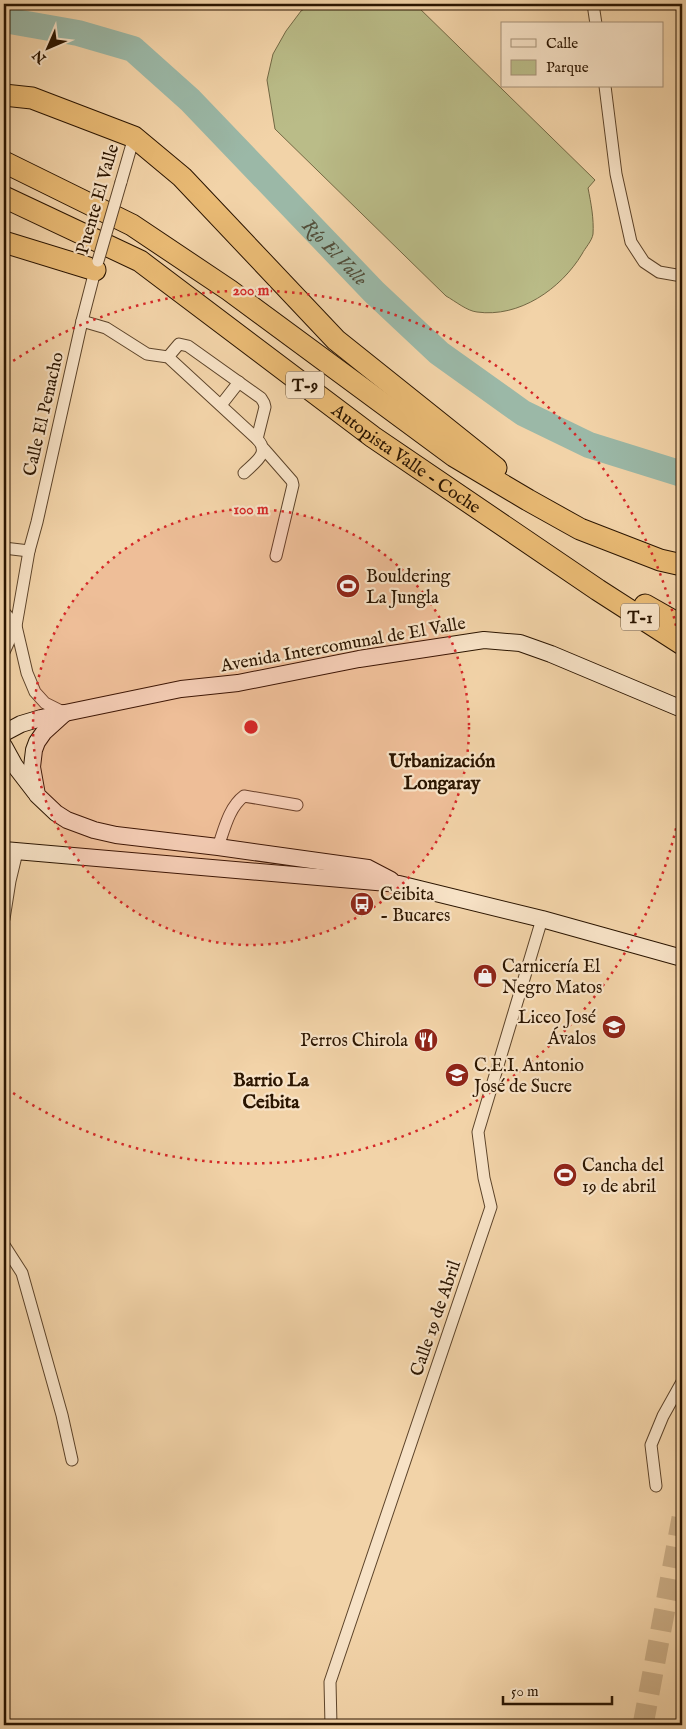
<svg xmlns="http://www.w3.org/2000/svg" width="686" height="1729" viewBox="0 0 686 1729" font-family="'IM FELL English',serif">
	<rect width="100%" height="100%" fill="#f2d3a8"/>
	<filter id="stains"><feTurbulence type="fractalNoise" baseFrequency=".004" numOctaves="4"/><feColorMatrix values="0 0 0 0 .2 0 0 0 0 .09 0 0 0 0 .02 0 0 0 .5 -.17"/></filter>
	<radialGradient id="worn" r=".72"><stop offset=".6" stop-color="#630" stop-opacity="0"/><stop offset="1" stop-color="#630" stop-opacity=".3"/></radialGradient>
	<path fill="#babc88" stroke="#726844" d="M312 4H415L595 180 588 188C591 203 594 219 593 234 592 241 585 248 582 254 561 289 519 318 477 312 467 311 455 301 446 296L275 129 267 80 273 54 286 31 301 11Z"/>
	<g fill="none" stroke-linecap="round" stroke-linejoin="round">
		<path stroke="#9bb8a7" stroke-width="26" id="s1" d="M4 20 78 33 133 49 190 100 374 292 439 353 523 413 589 445 682 474"/>
		<polyline stroke="#caad86" stroke-width="21" stroke-dasharray="21 11" stroke-linecap="butt" points="643,1725 682,1518"/>
		<g stroke="#5d442a" stroke-width="13">
			<g id="street">
				<polyline points="593,4 596,24"/>
				<polyline points="605,86 616,174 631,242 644,262 659,272 682,276"/>
				<polyline points="121,182 134,137"/>
				<path d="M82 321 106 328 147 354 168 357 257 439C271 453 255 462 244 473"/>
				<polyline points="168,357 179,344 188,346 261,398 264,403 265,407 257,439"/>
				<polyline points="221,405 239,382"/>
				<polyline points="264,449 292,481 293,485 276,556"/>
				<polyline points="4,548 29,551"/>
				<polyline points="4,612 16,626 27,673 35,692 45,703 65,713"/>
				<polyline points="4,652 16,626 29,551 37,522 82,321 96,267"/>
				<path d="M218 847C224 830 229 807 244 796L297 805"/>
				<polyline points="4,919 10,881 17,852"/>
				<polyline points="4,1245 22,1273 62,1415 72,1460"/>
				<polyline points="656,1486 651,1445 663,1416 682,1382"/>
				<polyline points="331,1725 330,1682 491,1207 484,1178 478,1132 542,919"/>
			</g>
		</g>
		<g stroke="#2b1500" stroke-width="18">
			<g id="secondary">
				<polyline points="65,713 44,732 37,742 34,750 32,767 37,795 56,813 67,820 94,830 116,835 218,847 368,868 391,880"/>
				<polyline points="4,733 21,724 41,718 181,689 238,683 359,659 484,640 520,643 551,654 682,709"/>
				<polyline points="4,746 15,766 35,792"/>
				<polyline points="4,850 399,884 542,919 682,958"/>
			</g>
		</g>
		<g stroke="#2b1500" stroke-width="23">
			<g id="highway">
				<polyline points="4,95 32,98 134,137 182,177 336,340 496,468"/>
				<polyline points="4,162 132,225 229,290 454,456 528,500 580,529 660,560 682,565"/>
				<path id="s2" d="M4 197 140 261 373 437 598 590 682 644"/>
				<polyline points="4,242 95,270"/>
				<polyline points="645,605 682,626"/>
			</g>
		</g>
		<use href="#street" stroke="#f7e2c6" stroke-width="11"/>
		<use href="#secondary" stroke="#f7e2c6" stroke-width="16"/>
		<use href="#highway" stroke="#e9ba74" stroke-width="21"/>
		<g stroke="#5d442a" stroke-width="13" stroke-linecap="butt">
			<polyline id="street-bridge" points="98,261 121,182"/>
		</g>
		<use href="#street-bridge" stroke="#f7e2c6" stroke-width="11"/>
	</g>
	<circle cx="251" cy="727" r="218" fill="#d62828" fill-opacity=".12"/>
	<g fill="none" stroke="#d62828" stroke-width="2.5" stroke-dasharray="2.5 5">
		<circle cx="251" cy="727" r="218"/>
		<path d="M682 799A437 437 0 0 1 7 1089M7 365A437 437 0 0 1 682 655"/>
	</g>
	<defs>
		<g id="stadium-disc" transform="scale(1.25)"><circle r="9.5" fill="#8f2418" stroke="#f7e2c6"/><path d="M0-5a6.5 5 0 1 0 0 10a6.5 5 0 1 0 0-10ZM-3.5-1.8h7v3.6h-7Z" fill="#fff"/></g>
		<g id="bus-disc" transform="scale(1.25)"><circle r="9.5" fill="#8f2418" stroke="#f7e2c6"/><path d="M-5-6H5V4H4V6H2V4H-2V6H-4V4H-5ZM-3.5-4V0h7V-4ZM-3.5 1.2v1.5H-2V1.2ZM2 1.2v1.5H3.5V1.2Z" fill="#fff"/></g>
		<g id="shop-disc" transform="scale(1.25)"><circle r="9.5" fill="#8f2418" stroke="#f7e2c6"/><path d="M-5-2.5h2.3a2.7 3.5 0 0 1 5.4 0H5L5.5 6h-11ZM-1.5-2.5h3a1.5 2.3 0 0 0-3 0Z" fill="#fff"/></g>
		<g id="school-disc" transform="scale(1.25)"><circle r="9.5" fill="#8f2418" stroke="#f7e2c6"/><path d="M0-5L7-2L0 1L-7-2ZM-4 1L0 2.5L4 1V4Q0 6-4 4Z" fill="#fff"/></g>
		<g id="restaurant-disc" transform="scale(1.25)"><circle r="9.5" fill="#8f2418" stroke="#f7e2c6"/><path d="M-5-6h1v4h1v-4h1v4h1v-4h1v5L-1.5 .5V6h-2V.5L-5-1ZM5-6V6H3V1.5H1.5Q1.5-4 5-6Z" fill="#fff"/></g>
	</defs>
	<g fill-rule="evenodd">
		<use href="#stadium-disc" x="348" y="586"/>
		<use href="#bus-disc" x="362" y="904"/>
		<use href="#shop-disc" x="485" y="976"/>
		<use href="#school-disc" x="614" y="1027"/>
		<use href="#restaurant-disc" x="426" y="1040"/>
		<use href="#school-disc" x="457" y="1075"/>
		<use href="#stadium-disc" x="565" y="1175"/>
	</g>
	<g text-anchor="middle" stroke-width="4.5" stroke-linejoin="round" paint-order="stroke">
		<g fill="#f7e2c6" stroke="#68523b" stroke-width="1">
			<rect x="286" y="371.5" width="38" height="27" rx="4"/>
			<rect x="621" y="603.5" width="38" height="27" rx="4"/>
		</g>
		<g font-size="16" font-weight="bold" fill="#2b1500">
			<text x="305" y="391">T-9</text>
			<text x="640" y="623">T-1</text>
		</g>
		<g font-size="18" fill="#2b1500" stroke="#f7e2c6">
			<text transform="translate(97 199) rotate(-74)" y="6">Puente El Valle</text>
			<text transform="translate(43 414) rotate(-77)" y="6">Calle El Penacho</text>
			<text dy="6" stroke="none"><textPath href="#s2" startOffset="482">Autopista Valle - Coche</textPath></text>
			<text transform="translate(343 644) rotate(-10)" y="6">Avenida Intercomunal de El Valle</text>
			<text transform="translate(435 1318) rotate(-71)" y="6">Calle 19 de Abril</text>
		</g>
		<g font-size="18" fill="#2b1500" stroke="#f7e2c6" text-anchor="start">
			<text x="366" y="582">Bouldering<tspan x="366" dy="21">La Jungla</tspan></text>
			<text x="380" y="900">Ceibita<tspan x="380" dy="21">- Bucares</tspan></text>
			<text x="502" y="972">Carnicería El<tspan x="502" dy="21">Negro Matos</tspan></text>
			<text x="596" y="1023" text-anchor="end">Liceo José<tspan x="596" dy="21">Ávalos</tspan></text>
			<text x="408" y="1046" text-anchor="end">Perros Chirola</text>
			<text x="474" y="1071">C.E.I. Antonio<tspan x="474" dy="21">José de Sucre</tspan></text>
			<text x="582" y="1171">Cancha del<tspan x="582" dy="21">19 de abril</tspan></text>
		</g>
		<g font-size="19" font-style="italic" fill="#524e3a" stroke="#f7e2c6">
			<text dy="7" stroke="none"><textPath href="#s1" startOffset="419">Río El Valle</textPath></text>
		</g>
		<g font-size="19" font-weight="bold" fill="#2b1500" stroke="#f7e2c6">
			<text x="442" y="767">Urbanización<tspan x="442" dy="22">Longaray</tspan></text>
			<text x="271" y="1086">Barrio La<tspan x="271" dy="22">Ceibita</tspan></text>
		</g>
	</g>
	<circle cx="251" cy="727" r="8" fill="#d62828" stroke="#f7e2c6" stroke-width="2.5"/>
	<g font-size="15" text-anchor="middle" font-weight="bold" fill="#d62828" stroke="#f7e2c6" stroke-width="4.5" stroke-linejoin="round" paint-order="stroke">
		<text x="251" y="295">200 m</text>
		<text x="251" y="514">100 m</text>
	</g>
	<rect width="686" height="1729" fill="none" stroke="#f2d3a8" stroke-width="20"/>
	<rect x="5" y="5" width="676" height="1719" fill="none" stroke="#2b1500" stroke-width="2.5"/>
	<rect x="10" y="10" width="666" height="1709" fill="none" stroke="#2b1500"/>
	<rect x="501" y="22" width="162" height="65" fill="#f7e2c6" stroke="#a59077"/>
	<rect x="511" y="39" width="25" height="8" fill="#f7e2c6" stroke="#a59077"/>
	<text x="546" y="48" font-size="15" fill="#2b1500">Calle</text>
	<rect x="511" y="60" width="25" height="15" fill="#babc88" stroke="#a59077"/>
	<text x="546" y="72" font-size="15" fill="#2b1500">Parque</text>
	<g transform="translate(48 48) rotate(225)" stroke="#f7e2c6" stroke-width="4" paint-order="stroke">
	<path d="M0-4L9 19L0 12L-9 19Z" fill="#2b1500"/>
	<text y="-8" font-size="14" font-weight="bold" text-anchor="middle" fill="#2b1500">N</text>
	</g>
	<path d="M503 1696v8h109v-8" fill="none" stroke="#2b1500" stroke-width="2.5"/>
	<text x="511" y="1696" font-size="15" fill="#2b1500" stroke="#f7e2c6" stroke-width="4" paint-order="stroke">50 m</text>
	<rect width="100%" height="100%" filter="url(#stains)"/>
	<rect width="100%" height="100%" fill="url(#worn)"/>
</svg>
